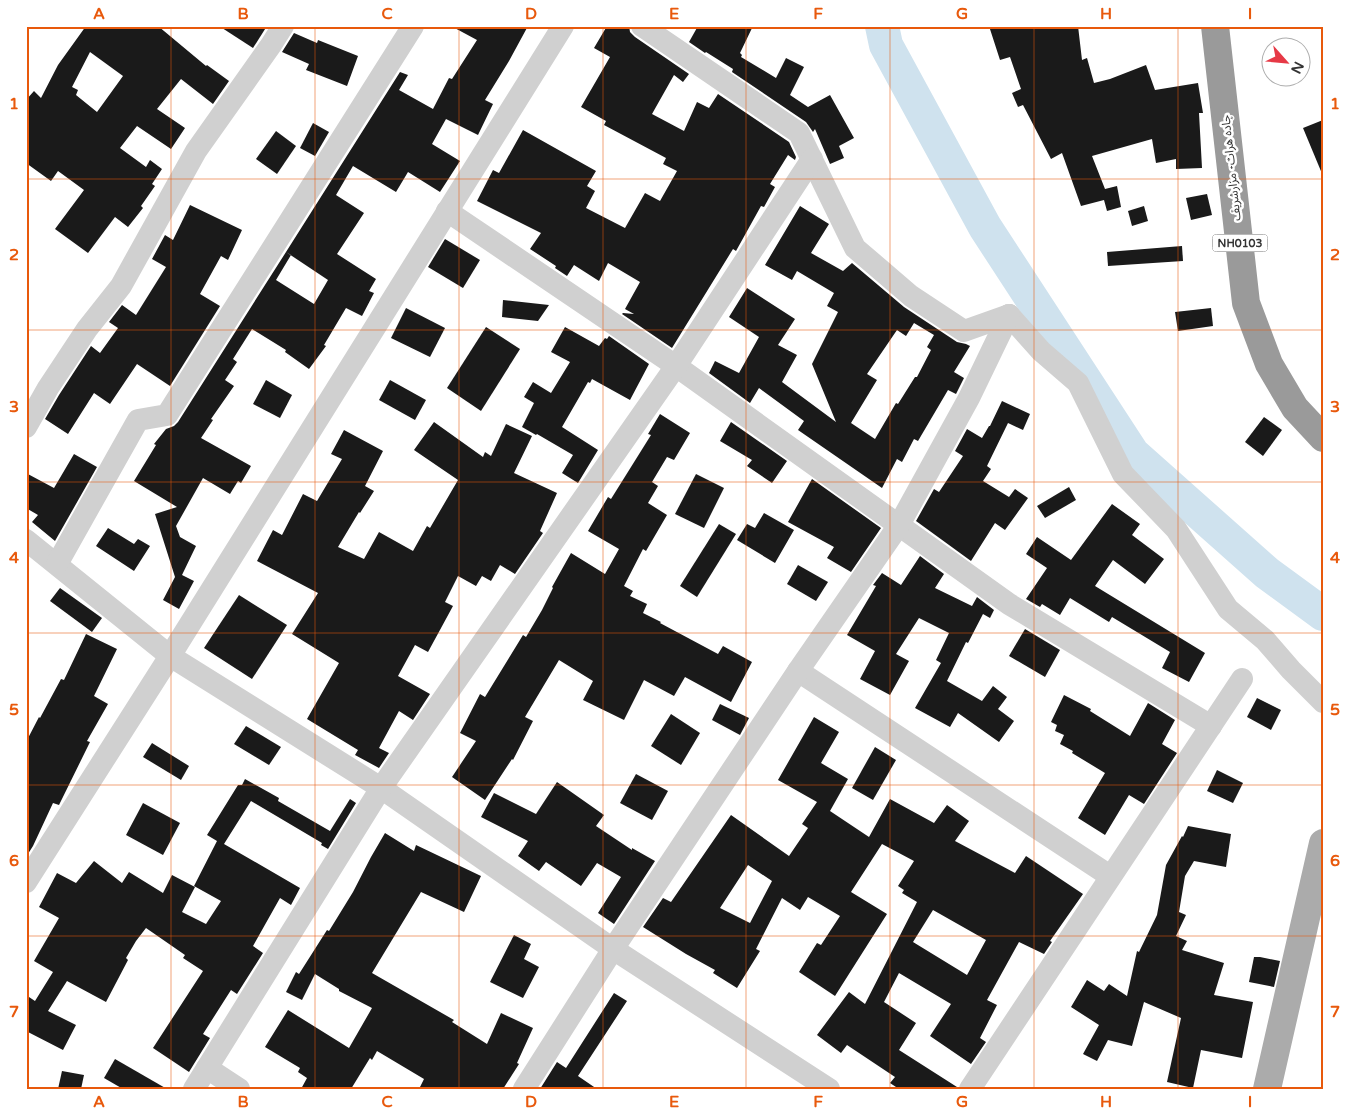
<svg xmlns="http://www.w3.org/2000/svg" width="1349" height="1115" viewBox="0 0 1349 1115" font-family="'Varela Round','Noto Sans Arabic',sans-serif">
	<rect width="100%" height="100%" fill="#fff"/>
	<g fill="none" stroke-linecap="round" stroke-linejoin="round">
		<polyline stroke="#cfe2ee" stroke-width="34" points="882,26 886,45 985,227 1133,454 1267,573 1323,614"/>
	</g>
	<g fill="#1a1a1a" fill-rule="evenodd">
		<path d="M86 26H158L206 66 207 65 229 81 213 104 181 79 157 109 185 128 171 149 137 126 120 148 146 167 150 160 162 169 152 184 155 186 141 206 143 208 128 227 115 217 88 253 55 229 84 190 58 171 51 181 26 163V100L34 91 41 98 58 65ZM90 52 123 76 97 112 76 95 78 90 72 87Z"/>
		<polygon points="219,26 267,26 253,48"/>
		<polygon points="451,26 528,26 509,61 485,100 493,104 478,135 446,119 432,144 460,161 440,192 408,172 396,192 353,166 336,195 364,213 337,254 376,279 369,291 374,293 362,316 346,308 324,345 326,346 309,369 285,352 286,350 252,329 233,359 237,362 225,380 234,386 211,419 213,420 201,438 251,466 241,483 238,481 230,494 203,478 176,526 180,537 196,546 182,575 194,581 179,609 163,600 175,577 155,514 177,507 134,481 156,445 154,444 166,429 174,426 178,422 286,252 291,255 276,280 314,304 328,280 286,252 400,72 408,75 399,90 433,109 449,78 452,79 477,40"/>
		<polygon points="607,26 629,26 630,32 635,37 689,74 683,82 674,75 652,114 684,131 697,102 709,108 718,94 789,142 796,157 795,160 788,155 770,184 775,187 764,207 761,206 736,251 733,249 672,348 622,314 623,313 634,314 625,309 640,282 608,263 599,281 574,265 567,276 555,268 556,266 530,249 541,233 477,201 493,170 499,173 523,130 596,171 587,186 595,191 586,208 625,228 645,193 660,201 677,171 663,164 666,158 604,125 606,121 581,107 610,57 594,48"/>
		<polygon points="698,26 753,26 740,53 742,55 741,57 776,78 786,58 804,67 790,95 808,107 830,95 854,138 839,146 844,158 830,164 815,129 813,132 806,122 732,72 733,69 706,52 705,53 689,42"/>
		<polygon points="989,26 1078,26 1082,60 1087,58 1094,83 1110,79 1146,65 1155,90 1198,83 1203,113 1199,113 1202,168 1176,169 1176,159 1156,163 1152,139 1092,156 1105,189 1117,186 1121,207 1107,211 1104,200 1081,206 1062,153 1051,159 1023,105 1018,107 1012,93 1021,89 1010,57 1000,60"/>
		<polygon points="294,33 317,43 318,40 358,56 347,86 306,70 309,64 282,52"/>
		<polygon points="1323,120 1323,176 1303,128"/>
		<polygon points="313,123 329,132 315,156 300,148"/>
		<polygon points="276,131 296,146 277,174 256,159"/>
		<polygon points="1207,194 1212,215 1191,220 1186,198"/>
		<polygon points="190,205 242,230 228,260 221,256 200,294 220,306 170,386 137,364 110,404 94,393 68,434 45,419 59,395 91,346 100,353 118,328 109,322 122,305 136,315 166,267 152,259 165,235 173,240"/>
		<path d="M800 206 829 224 811 253 843 271 852 263 904 307 957 342 966 344 970 346 954 372 964 378 956 394 948 390 918 441 914 439 902 462 897 459 882 488 798 430 804 421 759 388 750 403 709 373 715 361 739 373 759 337 729 317 747 288 795 319 778 345 797 355 782 382 836 422 812 364 838 312 827 306 834 293 797 271 792 280 765 265ZM914 323 934 335 927 347 931 350 917 377H915L898 404 896 403 875 439 851 423 877 380 867 374 897 330 906 336Z"/>
		<polygon points="1144,206 1148,221 1132,226 1128,211"/>
		<polygon points="445,239 480,260 463,288 428,267"/>
		<polygon points="1182,246 1183,261 1108,266 1107,252"/>
		<polygon points="503,300 549,305 538,321 502,317"/>
		<polygon points="406,308 445,328 430,357 391,338"/>
		<polygon points="1211,308 1213,326 1178,331 1175,312"/>
		<polygon points="486,327 520,349 481,411 447,388"/>
		<polygon points="565,327 599,346 605,338 607,339 609,336 649,364 630,400 592,379 590,383 588,382 562,427 598,450 578,483 562,473 573,455 537,434 536,435 522,427 534,403 524,397 533,382 551,393 570,362 551,352"/>
		<polygon points="266,380 292,395 280,418 253,404"/>
		<polygon points="390,380 426,400 415,420 379,400"/>
		<polygon points="1002,401 1030,414 1023,430 1008,423 987,466 991,469 983,481 1009,497 1015,489 1028,498 1005,530 995,523 971,561 916,521 934,489 939,492 963,456 955,451 967,429 982,438 989,426 990,426"/>
		<polygon points="660,414 690,433 674,460 667,457 652,482 658,486 648,503 667,515 646,551 643,549 624,586 633,591 630,596 647,604 643,613 661,622 660,623 718,654 723,646 752,662 731,702 685,677 674,696 644,680 624,720 583,700 593,681 559,660 525,717 533,721 513,760 512,759 485,800 452,777 476,741 460,733 480,694 485,697 523,635 526,637 542,610 553,588 552,587 571,553 605,574 619,549 588,531 608,497 611,499 651,435 648,434"/>
		<polygon points="1264,417 1282,430 1263,456 1245,442"/>
		<polygon points="434,422 483,457 485,452 491,456 506,424 532,436 514,473 557,493 540,531 543,533 515,574 500,565 491,581 482,576 476,586 458,576 445,602 453,606 428,652 415,645 398,676 430,694 413,720 399,711 379,748 389,753 379,768 355,755 358,750 307,719 339,663 292,634 318,593 257,561 273,530 282,535 303,494 317,501 342,459 331,454 344,430 383,451 365,486 374,491 360,513 359,512 338,547 364,559 379,532 413,551 427,526 430,528 458,480 414,450"/>
		<polygon points="731,422 787,461 772,483 747,466 752,460 720,441"/>
		<polygon points="74,454 97,467 55,541 32,522 38,515 26,508 26,473 54,488"/>
		<polygon points="696,474 724,488 704,528 675,514"/>
		<polygon points="812,479 881,528 851,572 827,558 834,547 788,522"/>
		<polygon points="1069,487 1076,500 1045,518 1037,506"/>
		<polygon points="1112,504 1140,524 1132,535 1164,559 1145,584 1113,560 1095,586 1205,653 1189,682 1162,668 1170,652 1112,617 1109,622 1070,598 1060,615 1042,604 1040,607 1026,599 1047,568 1026,554 1037,537 1071,560"/>
		<polygon points="764,513 794,530 775,563 737,540 747,524 755,528"/>
		<polygon points="719,524 736,534 697,597 680,586"/>
		<polygon points="108,528 134,544 138,539 150,546 134,571 96,546"/>
		<polygon points="920,556 944,574 935,588 972,606 977,597 994,610 990,618 983,614 968,643 966,642 947,681 982,701 993,686 1007,697 998,709 1014,721 999,742 958,713 950,727 915,708 941,663 936,660 949,633 919,618 896,654 909,661 890,695 860,679 875,651 847,635 876,586 873,585 882,573 901,585"/>
		<polygon points="798,565 828,582 816,601 787,584"/>
		<polygon points="60,588 102,618 92,632 50,601"/>
		<polygon points="239,595 287,625 252,679 204,648"/>
		<polygon points="1025,629 1060,650 1045,677 1009,656"/>
		<polygon points="86,634 117,649 94,696 108,704 87,741 90,742 59,805 53,803 33,846 26,857 26,742 39,717 40,718 61,679 64,680"/>
		<polygon points="1064,695 1091,709 1090,711 1130,736 1148,703 1175,720 1162,744 1177,753 1144,804 1129,795 1105,835 1078,818 1105,773 1072,753 1073,751 1060,744 1064,735 1055,731 1057,725 1051,722"/>
		<polygon points="1257,698 1281,710 1271,730 1247,717"/>
		<polygon points="720,704 749,718 740,735 712,720"/>
		<polygon points="671,714 700,733 681,765 651,746"/>
		<path d="M814 717 839 732 821 763 848 779 830 811 869 837 890 799 934 823 947 805 969 821 955 841 1015 873 1026 856 1083 894 1050 941 1052 942 1044 954 1019 942 987 1000 997 1005 980 1038 986 1042 971 1064 930 1036 951 1004 899 973 884 1002 916 1023 899 1050 957 1087V1089H899L890 1083 895 1077 847 1045 841 1053 817 1035 849 992 865 1004 917 902 902 893 904 890 898 886 914 861 882 844 851 892 887 914 835 996 799 972 817 943 821 945 840 916 808 897 800 910 782 898 756 949 760 951 737 988 713 973 715 970 686 954 643 927 663 898 671 902 731 815 789 856 808 828 802 824 817 802 778 780ZM748 865 772 881 750 923 720 908ZM933 910 986 940 967 975 913 942Z"/>
		<polygon points="246,726 281,747 269,765 234,744"/>
		<polygon points="152,743 189,766 181,780 143,757"/>
		<polygon points="875,747 896,760 873,800 852,788"/>
		<polygon points="1217,770 1243,783 1233,803 1207,791"/>
		<polygon points="636,774 668,791 652,820 620,803"/>
		<polygon points="245,779 279,798 278,801 330,831 350,799 356,803 328,849 321,845 322,843 251,801 224,844 300,888 291,905 280,898 253,946 263,953 237,994 231,990 203,1034 210,1038 189,1072 153,1048 203,971 183,958 185,955 146,928 136,941 126,958 128,960 106,1002 67,981 48,1011 76,1025 63,1050 26,1031 26,995 35,1001 53,972 34,961 59,918 39,907 57,873 76,883 94,861 122,883 129,872 163,893 172,875 195,887 182,912 206,924 221,901 194,886 217,841 207,835 238,785 242,785"/>
		<polygon points="557,782 604,815 596,826 632,850 632,848 655,861 614,924 598,913 621,877 597,863 581,886 546,862 539,871 518,856 528,841 481,817 494,793 536,814"/>
		<polygon points="143,803 180,823 163,855 126,835"/>
		<polygon points="1188,826 1231,834 1226,867 1194,861 1185,876 1179,912 1186,915 1176,936 1187,941 1182,950 1224,963 1214,995 1253,1002 1242,1058 1201,1050 1193,1088 1167,1082 1181,1018 1144,1002 1132,1046 1108,1040 1097,1061 1083,1054 1099,1025 1071,1007 1087,980 1104,991 1109,984 1127,996 1137,951 1139,952 1157,915 1166,865 1182,836 1183,837"/>
		<polygon points="385,833 414,851 416,845 481,876 464,912 421,892 372,973 454,1020 452,1022 487,1044 501,1013 533,1028 517,1063 519,1064 503,1089 419,1089 424,1079 377,1051 372,1060 370,1058 351,1089 301,1089 307,1078 298,1072 300,1068 265,1047 288,1010 349,1048 372,1008 339,991 339,989 315,974 302,1000 286,992 296,972 299,974 327,930 329,931 353,892 371,857"/>
		<polygon points="514,935 531,944 524,959 539,967 523,998 490,982"/>
		<polygon points="1254,957 1260,957 1280,961 1274,987 1249,982"/>
		<polygon points="614,993 627,1001 578,1076 597,1089 540,1089 557,1062 566,1068"/>
		<polygon points="115,1059 167,1089 123,1089 104,1078"/>
		<polygon points="62,1071 84,1075 81,1089 58,1089"/>
	</g>
	<g fill="none" stroke-linecap="round" stroke-linejoin="round">
		<g stroke="#d0d0d0" stroke-width="22">
			<polyline points="642,26 799,133 855,248 911,296 964,331 1009,315"/>
			<polyline points="447,211 676,366 1009,604 1211,726"/>
			<polyline points="1009,315 1041,351 1078,383 1123,474 1176,529 1228,609 1265,640 1291,670 1323,702"/>
			<polyline points="26,427 48,388 87,329 121,286 196,151 271,45 283,26"/>
			<polyline points="26,540 170,656 381,788 613,949 829,1089"/>
			<polyline points="57,564 138,420 167,415 413,26"/>
			<polyline points="798,671 1110,876"/>
			<polyline points="26,882 170,656 563,26"/>
			<polyline points="207,1068 239,1089"/>
			<polyline points="194,1089 381,788 676,366 812,159"/>
			<polyline points="524,1089 613,949 798,671 899,525 969,398 1009,315"/>
			<polyline points="970,1089 1242,679"/>
		</g>
		<polyline stroke="#ababab" stroke-width="28" points="1267,1089 1323,843"/>
		<polyline stroke="#9a9a9a" stroke-width="28" points="1215,26 1246,303 1269,364 1295,408 1323,438"/>
	</g>
	<path fill="none" stroke="#e8590c" stroke-width="1" stroke-opacity="0.55" d="M171 26V1089M315 26V1089M459 26V1089M603 26V1089M746 26V1089M890 26V1089M1034 26V1089M1178 26V1089M26 179H1323M26 330H1323M26 482H1323M26 633H1323M26 785H1323M26 936H1323"/>
	<g text-anchor="middle" stroke-width="5" stroke-linejoin="round" paint-order="stroke">
		<rect fill="#fff" stroke="#707070" stroke-width="1" x="1212.5" y="234.5" width="55" height="17" rx="4"/>
		<g font-size="11" font-weight="bold" fill="#333">
			<text x="1240" y="247">NH0103</text>
		</g>
		<g font-size="12" fill="#333" stroke="#fff">
			<text transform="translate(1231 168) rotate(-96)" y="4">جاده هرات- مزارشریف</text>
		</g>
	</g>
	<rect width="1349" height="1115" fill="none" stroke="#ffffff" stroke-width="55"/>
	<g transform="translate(1286 62) rotate(117)"><circle r="24" fill="#ffffff" stroke="#adadad"/>
	<path d="M0-4L9 19L0 12L-9 19Z" fill="#e63946"/>
	<text y="-8" font-size="14" font-weight="bold" text-anchor="middle" fill="#333333">N</text>
	</g>
	<rect x="28" y="28" width="1294" height="1060" fill="none" stroke="#e8590c" stroke-width="2"/>
	<g font-size="16" text-anchor="middle" font-weight="bold" fill="#e8590c">
		<text x="99" y="19">A</text>
		<text x="243" y="19">B</text>
		<text x="387" y="19">C</text>
		<text x="531" y="19">D</text>
		<text x="674" y="19">E</text>
		<text x="818" y="19">F</text>
		<text x="962" y="19">G</text>
		<text x="1106" y="19">H</text>
		<text x="1250" y="19">I</text>
		<text x="14" y="109">1</text>
		<text x="1335" y="109">1</text>
		<text x="14" y="260">2</text>
		<text x="1335" y="260">2</text>
		<text x="14" y="412">3</text>
		<text x="1335" y="412">3</text>
		<text x="14" y="563">4</text>
		<text x="1335" y="563">4</text>
		<text x="14" y="715">5</text>
		<text x="1335" y="715">5</text>
		<text x="14" y="866">6</text>
		<text x="1335" y="866">6</text>
		<text x="14" y="1017">7</text>
		<text x="1335" y="1017">7</text>
		<text x="99" y="1107">A</text>
		<text x="243" y="1107">B</text>
		<text x="387" y="1107">C</text>
		<text x="531" y="1107">D</text>
		<text x="674" y="1107">E</text>
		<text x="818" y="1107">F</text>
		<text x="962" y="1107">G</text>
		<text x="1106" y="1107">H</text>
		<text x="1250" y="1107">I</text>
	</g>
</svg>
